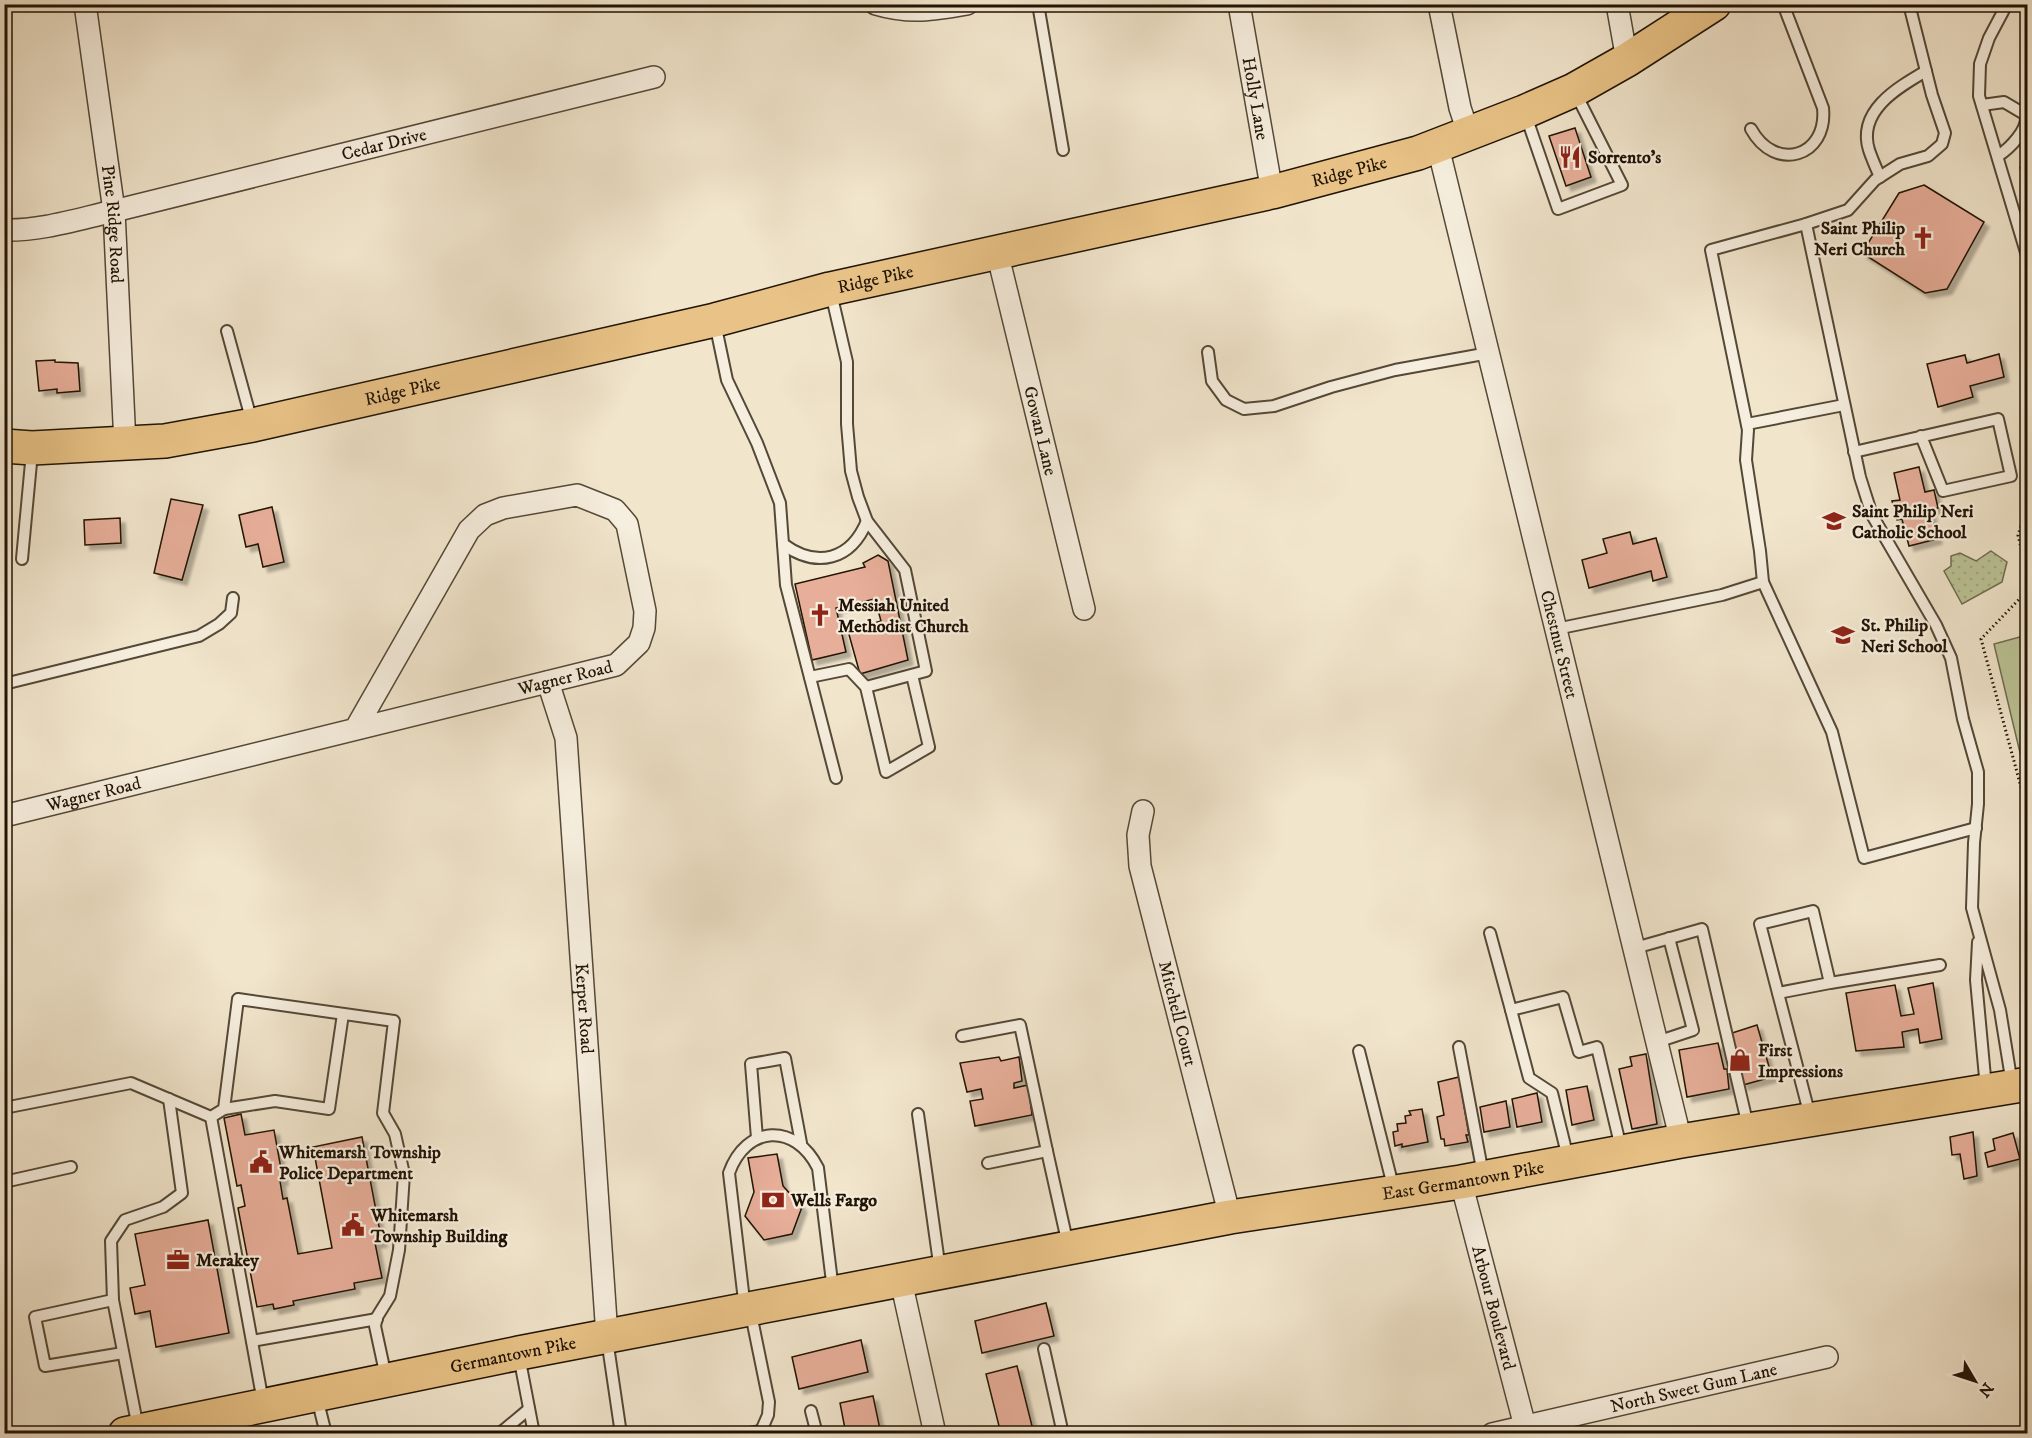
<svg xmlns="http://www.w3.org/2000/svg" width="2032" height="1438" viewBox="0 0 2032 1438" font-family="'IM FELL DW Pica',serif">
	<defs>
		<pattern id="park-dots" width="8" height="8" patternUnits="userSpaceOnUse" patternTransform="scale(1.5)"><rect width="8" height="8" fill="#bbc497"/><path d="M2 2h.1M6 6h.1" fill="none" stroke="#a0a881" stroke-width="1.8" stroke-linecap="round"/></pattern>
		<filter id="shadow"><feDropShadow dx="5" dy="5" stdDeviation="1.5" flood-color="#0004"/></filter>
	</defs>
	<rect width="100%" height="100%" fill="#f1e5cc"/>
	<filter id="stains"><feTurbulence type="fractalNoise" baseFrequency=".00333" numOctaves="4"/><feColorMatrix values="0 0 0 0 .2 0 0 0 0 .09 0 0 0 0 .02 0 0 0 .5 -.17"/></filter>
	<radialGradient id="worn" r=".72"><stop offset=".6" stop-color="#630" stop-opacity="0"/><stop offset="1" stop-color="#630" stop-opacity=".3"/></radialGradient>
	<polygon fill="url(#park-dots)" stroke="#6e6c4e" stroke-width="1.5" points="1991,551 2007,562 2002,582 1962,604 1944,571 1951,566 1951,556 1960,553 1976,561"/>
	<polygon fill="#bbc497" stroke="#6e6c4e" stroke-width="1.5" points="2027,635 2028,635 2027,782 1994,644"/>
	<g fill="#e7ae99" stroke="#201305" stroke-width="1.5" filter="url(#shadow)">
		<polygon points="1575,128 1591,177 1566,186 1549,136"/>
		<polygon points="2028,156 2028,181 2022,178 2020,167"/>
		<polygon points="1924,185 1984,222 1947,289 1925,293 1862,253 1899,193"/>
		<polygon points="1999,354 2004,377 1970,386 1973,397 1938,407 1927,364 1965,355 1967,363"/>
		<polygon points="55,360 55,362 78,363 80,391 57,393 57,389 39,391 36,361"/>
		<polygon points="1919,467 1925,492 1934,490 1938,508 1930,510 1937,539 1909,546 1902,519 1897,520 1892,501 1900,500 1894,473"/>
		<polygon points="171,499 203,505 182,580 154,573"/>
		<polygon points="272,507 284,562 263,567 258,544 246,547 239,515"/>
		<polygon points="120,518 121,543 85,545 84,520"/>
		<polygon points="1630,532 1633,544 1656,538 1667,577 1653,581 1651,571 1589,588 1582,560 1607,553 1603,539"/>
		<polygon points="878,555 888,561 908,660 860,674 848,631 881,621 875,599 836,608 846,652 812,660 795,584 865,567 863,563"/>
		<polygon points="1933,983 1942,1039 1920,1043 1918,1029 1902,1032 1904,1047 1856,1051 1846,993 1895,985 1901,1016 1914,1014 1908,988"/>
		<polygon points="1757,1025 1772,1077 1743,1085 1729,1034"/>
		<polygon points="1718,1043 1724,1069 1727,1069 1729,1089 1687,1097 1679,1050"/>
		<polygon points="1646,1054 1657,1124 1632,1129 1619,1069 1632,1066 1630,1057"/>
		<polygon points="999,1057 1001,1061 1019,1057 1022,1081 1014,1083 1014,1088 1028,1085 1032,1115 975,1126 970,1101 983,1099 981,1089 967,1092 960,1063"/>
		<polygon points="1459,1077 1469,1135 1466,1135 1468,1142 1445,1146 1444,1139 1441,1139 1437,1117 1444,1115 1438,1082"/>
		<polygon points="1587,1086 1594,1120 1572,1125 1566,1090"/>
		<polygon points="1537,1093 1542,1122 1517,1127 1512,1099"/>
		<polygon points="1506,1101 1510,1127 1484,1132 1480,1107"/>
		<polygon points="1422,1109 1428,1142 1402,1147 1402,1144 1395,1146 1393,1132 1398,1131 1397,1124 1406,1123 1405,1116 1411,1115 1409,1111"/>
		<polygon points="241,1114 245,1135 274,1130 283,1180 280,1181 283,1199 287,1198 298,1254 332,1248 313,1147 362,1137 382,1242 375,1243 382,1278 354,1283 355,1289 293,1301 294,1305 274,1309 273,1304 257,1307 238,1208 245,1206 241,1185 237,1186 224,1118"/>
		<polygon points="1973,1132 1977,1176 1964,1179 1960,1154 1952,1155 1950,1137"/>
		<polygon points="2013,1133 2020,1159 1988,1167 1985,1153 1995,1150 1993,1139"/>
		<polygon points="777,1154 783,1186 802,1207 792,1234 764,1240 745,1216 754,1192 748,1158"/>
		<polygon points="208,1220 229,1333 156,1347 150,1311 135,1314 130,1288 145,1285 135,1234"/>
		<polygon points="1046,1303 1054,1336 982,1353 975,1321"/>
		<polygon points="861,1340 868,1372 799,1389 792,1357"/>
		<polygon points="1017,1366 1034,1434 1001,1434 986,1374"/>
		<polygon points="873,1396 881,1434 846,1434 840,1403"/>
	</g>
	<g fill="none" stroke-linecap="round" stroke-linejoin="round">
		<g stroke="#544837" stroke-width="14">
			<g id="lane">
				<polyline points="1038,4 1063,150"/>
				<polyline points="1909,4 1932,95 1945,133 1942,144 1928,156 1900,164 1875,180 1848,210 1806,224 1711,250 1748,430 1746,460 1760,551 1763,582 1832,732 1864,858 1976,828"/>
				<polyline points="2007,4 1989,38 1980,64 1979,96 2028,259"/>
				<path d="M1982 105 2004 102 2026 115C2028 130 2010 148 1998 156"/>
				<polyline points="1526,116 1558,209 1622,185 1575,92"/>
				<path d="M1751 129C1775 173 1828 157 1823 108L1783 4"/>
				<path d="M1880 177C1876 168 1872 159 1869 150 1857 111 1897 88 1926 71"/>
				<polyline points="1806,224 1860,477 1872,515 1936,625 1951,658 1963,719 1978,772 1978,804 1974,843 1972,908 2000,1010 2012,1084"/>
				<polyline points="831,293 847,362 847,424 851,471 858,497 867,521 905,570 926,671 866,687"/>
				<polyline points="715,323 727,380 757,443 780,503 786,585 836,778"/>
				<polyline points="227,331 252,422"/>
				<polyline points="1208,352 1212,381 1226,400 1244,409 1274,406 1331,387 1395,370 1489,353"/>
				<polyline points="1747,424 1844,405"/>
				<polyline points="1854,452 1998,419 2011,476 1943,491 1921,436"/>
				<path d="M783 544C817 569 851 560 867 521"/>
				<polyline points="22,559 32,452"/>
				<polyline points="1556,629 1722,595 1763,582"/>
				<polyline points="810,677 849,669 866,687 886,772 929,747 912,675"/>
				<polyline points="4,684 199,636 219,624 231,613 233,598"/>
				<polyline points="2028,925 2028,927"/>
				<polyline points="1490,933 1511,1010 1563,997 1579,1052 1597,1047 1621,1148"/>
				<polyline points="1978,942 1976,980 1986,1088"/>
				<polyline points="1635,948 1702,929 1748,1126"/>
				<polyline points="1778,993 1830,983"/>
				<polyline points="1511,1010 1529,1078 1552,1093 1568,1158"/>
				<polyline points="962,1036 1020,1025 1047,1151"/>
				<polyline points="1657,1042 1693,1030 1669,938"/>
				<polyline points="1459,1047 1483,1174"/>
				<polyline points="1359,1051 1394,1190"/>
				<polyline points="4,1108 131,1083 211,1117 224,1109 238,999 394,1021 383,1113 395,1134 404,1174 399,1250 390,1296 377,1317 375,1326 386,1377"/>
				<polyline points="224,1109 275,1101 329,1109 343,1014"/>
				<polyline points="918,1114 940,1270"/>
				<polyline points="1810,1116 1760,924 1813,911 1830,983 1940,965"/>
				<polyline points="211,1117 263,1402"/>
				<polyline points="757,1138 751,1064 785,1058 801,1143"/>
				<polyline points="988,1163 1047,1151 1068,1245"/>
				<polyline points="4,1182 71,1167"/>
				<polyline points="113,1300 35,1317 45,1366 123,1353"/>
				<polyline points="607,1339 621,1434"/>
				<polyline points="252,1341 377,1319"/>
				<polyline points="1044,1349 1063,1434"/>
				<polyline points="519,1356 534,1434"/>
				<polyline points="317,1398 326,1434"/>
				<polyline points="811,1411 817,1434"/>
				<polyline points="138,1428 113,1300 111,1241 125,1220 163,1207 182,1193 169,1099"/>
				<polyline points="398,1434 400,1433"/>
				<polyline points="499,1434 529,1409"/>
				<polyline points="744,1434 761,1431"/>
				<path d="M762 1434 761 1431 768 1415 769 1402 752 1319 745 1309 729 1173C746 1125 795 1122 818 1168L833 1290"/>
			</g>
		</g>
		<g stroke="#544837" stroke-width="24">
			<g id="street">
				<path id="s1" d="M85 4 114 211 125 444"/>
				<path d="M876 4C909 14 934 10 967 4"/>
				<path id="s2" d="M1239 4 1272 192"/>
				<polyline points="1439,4 1460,108 1469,135"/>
				<polyline points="1617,4 1627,60"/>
				<path id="s3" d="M1438 147 1681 1141"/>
				<path id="s4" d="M4 230C41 231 78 219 114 211L654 77"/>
				<path id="s5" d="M997 252 1084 609"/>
				<path id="s6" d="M548 682 566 738 607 1336"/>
				<path id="s7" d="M1143 811 1138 835 1140 866 1230 1217"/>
				<path id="s8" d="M4 816 616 665 639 643 644 628 645 611 627 524 615 510 577 495 503 508 485 515 469 530 356 728"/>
				<path id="s9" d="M1461 1182 1527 1434"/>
				<polyline points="901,1281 935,1434"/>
				<path id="s10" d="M1492 1434 1827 1357"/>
			</g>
		</g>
		<g stroke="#201305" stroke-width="36">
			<g id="primary">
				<path id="s11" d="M4 446 32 448 165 441 253 425 715 320 830 289 1272 192 1418 153 1524 112 1574 90 1627 60 1714 4"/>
				<path id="s12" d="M125 1434 519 1353 1230 1217 1461 1182 1681 1141 2028 1084"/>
			</g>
		</g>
		<g stroke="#201305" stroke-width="3" stroke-dasharray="1.5 3" stroke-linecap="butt">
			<polyline points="2028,505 2018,535 2028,578"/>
			<polyline points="2028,590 1981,639 2028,813"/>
		</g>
		<use href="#lane" stroke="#f6eede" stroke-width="10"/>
		<use href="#street" stroke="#f6eede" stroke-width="21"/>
		<use href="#primary" stroke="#e8c286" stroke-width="33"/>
	</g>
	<defs>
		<g id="restaurant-bare" transform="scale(1.8)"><path d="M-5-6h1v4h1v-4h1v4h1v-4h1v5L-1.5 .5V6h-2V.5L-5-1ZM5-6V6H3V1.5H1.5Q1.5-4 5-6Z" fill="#8f2418" stroke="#f6eede" stroke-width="2.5" paint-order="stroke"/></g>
		<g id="church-bare" transform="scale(1.8)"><path d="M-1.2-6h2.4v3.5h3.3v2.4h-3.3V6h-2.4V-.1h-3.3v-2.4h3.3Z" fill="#8f2418" stroke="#f6eede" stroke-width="2.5" paint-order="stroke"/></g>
		<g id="school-bare" transform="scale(1.8)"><path d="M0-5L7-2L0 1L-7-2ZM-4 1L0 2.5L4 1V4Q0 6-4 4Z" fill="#8f2418" stroke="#f6eede" stroke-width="2.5" paint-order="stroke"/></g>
		<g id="shop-bare" transform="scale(1.8)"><path d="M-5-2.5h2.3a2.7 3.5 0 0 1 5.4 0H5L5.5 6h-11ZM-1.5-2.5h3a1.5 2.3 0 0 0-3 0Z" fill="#8f2418" stroke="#f6eede" stroke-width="2.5" paint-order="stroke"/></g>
		<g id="civic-bare" transform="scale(1.8)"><path d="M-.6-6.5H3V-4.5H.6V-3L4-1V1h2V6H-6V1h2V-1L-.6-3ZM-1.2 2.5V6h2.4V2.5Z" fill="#8f2418" stroke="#f6eede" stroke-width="2.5" paint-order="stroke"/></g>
		<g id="bank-bare" transform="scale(1.8)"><path d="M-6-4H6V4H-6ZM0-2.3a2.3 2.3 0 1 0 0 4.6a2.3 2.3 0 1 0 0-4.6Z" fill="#8f2418" stroke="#f6eede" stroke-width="2.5" paint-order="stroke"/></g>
		<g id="office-bare" transform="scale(1.8)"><path d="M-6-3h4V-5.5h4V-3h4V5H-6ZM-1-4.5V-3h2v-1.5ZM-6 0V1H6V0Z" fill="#8f2418" stroke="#f6eede" stroke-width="2.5" paint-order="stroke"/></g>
	</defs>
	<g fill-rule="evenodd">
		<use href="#restaurant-bare" x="1570" y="157"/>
		<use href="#church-bare" x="1923" y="238"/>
		<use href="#school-bare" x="1834" y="521"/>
		<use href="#church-bare" x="820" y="615"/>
		<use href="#school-bare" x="1843" y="635"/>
		<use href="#shop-bare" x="1740" y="1060"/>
		<use href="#civic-bare" x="261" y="1162"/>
		<use href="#bank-bare" x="773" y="1200"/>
		<use href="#civic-bare" x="353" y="1225"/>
		<use href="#office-bare" x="178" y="1260"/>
	</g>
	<g text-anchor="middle" stroke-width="4.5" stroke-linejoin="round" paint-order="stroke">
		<g font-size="18" fill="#201305" stroke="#f6eede">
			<text dy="6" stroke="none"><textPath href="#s2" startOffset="96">Holly Lane</textPath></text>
			<text dy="6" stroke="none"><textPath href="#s4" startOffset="390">Cedar Drive</textPath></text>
			<text dy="6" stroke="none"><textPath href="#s11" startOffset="1376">Ridge Pike</textPath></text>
			<text dy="6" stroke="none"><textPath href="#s1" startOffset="222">Pine Ridge Road</textPath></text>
			<text dy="6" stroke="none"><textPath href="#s11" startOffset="890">Ridge Pike</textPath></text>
			<text dy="6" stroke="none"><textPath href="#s11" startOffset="404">Ridge Pike</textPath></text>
			<text dy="6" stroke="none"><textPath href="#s5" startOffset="184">Gowan Lane</textPath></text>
			<text dy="6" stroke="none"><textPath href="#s3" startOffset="512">Chestnut Street</textPath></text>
			<text dy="6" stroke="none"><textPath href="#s8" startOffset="578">Wagner Road</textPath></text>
			<text dy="6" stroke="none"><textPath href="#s8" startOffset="92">Wagner Road</textPath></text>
			<text dy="6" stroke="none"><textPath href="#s6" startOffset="330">Kerper Road</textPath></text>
			<text dy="6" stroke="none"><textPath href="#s7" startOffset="208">Mitchell Court</textPath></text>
			<text dy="6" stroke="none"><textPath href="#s12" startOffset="1362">East Germantown Pike</textPath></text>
			<text dy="6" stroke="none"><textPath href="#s9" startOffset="130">Arbour Boulevard</textPath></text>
			<text dy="6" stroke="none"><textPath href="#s12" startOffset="396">Germantown Pike</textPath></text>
			<text dy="6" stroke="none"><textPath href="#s10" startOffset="207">North Sweet Gum Lane</textPath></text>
		</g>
		<g font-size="18" font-weight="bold" fill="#201305" stroke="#f6eede" text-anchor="start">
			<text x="1588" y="163">Sorrento's</text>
			<text x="1905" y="234" text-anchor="end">Saint Philip<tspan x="1905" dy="21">Neri Church</tspan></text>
			<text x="1852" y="517">Saint Philip Neri<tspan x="1852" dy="21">Catholic School</tspan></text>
			<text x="838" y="611">Messiah United<tspan x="838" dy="21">Methodist Church</tspan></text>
			<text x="1861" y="631">St. Philip<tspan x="1861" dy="21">Neri School</tspan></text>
			<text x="1758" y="1056">First<tspan x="1758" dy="21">Impressions</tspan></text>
			<text x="279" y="1158">Whitemarsh Township<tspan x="279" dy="21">Police Department</tspan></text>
			<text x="791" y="1206">Wells Fargo</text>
			<text x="371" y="1221">Whitemarsh<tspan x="371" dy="21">Township Building</tspan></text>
			<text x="196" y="1266">Merakey</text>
		</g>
	</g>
	<rect width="2032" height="1438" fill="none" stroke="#f1e5cc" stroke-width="24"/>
	<rect x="6" y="6" width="2020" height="1426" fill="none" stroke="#201305" stroke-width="3"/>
	<rect x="12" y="12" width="2008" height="1414" fill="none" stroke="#201305" stroke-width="1.5"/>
	<g transform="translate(1975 1381) rotate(129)" stroke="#f6eede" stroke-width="4.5" paint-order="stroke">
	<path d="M0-4.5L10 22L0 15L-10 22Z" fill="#201305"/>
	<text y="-9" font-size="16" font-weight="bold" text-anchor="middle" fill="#201305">N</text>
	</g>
	<rect width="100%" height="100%" filter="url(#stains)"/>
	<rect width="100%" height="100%" fill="url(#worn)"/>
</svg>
